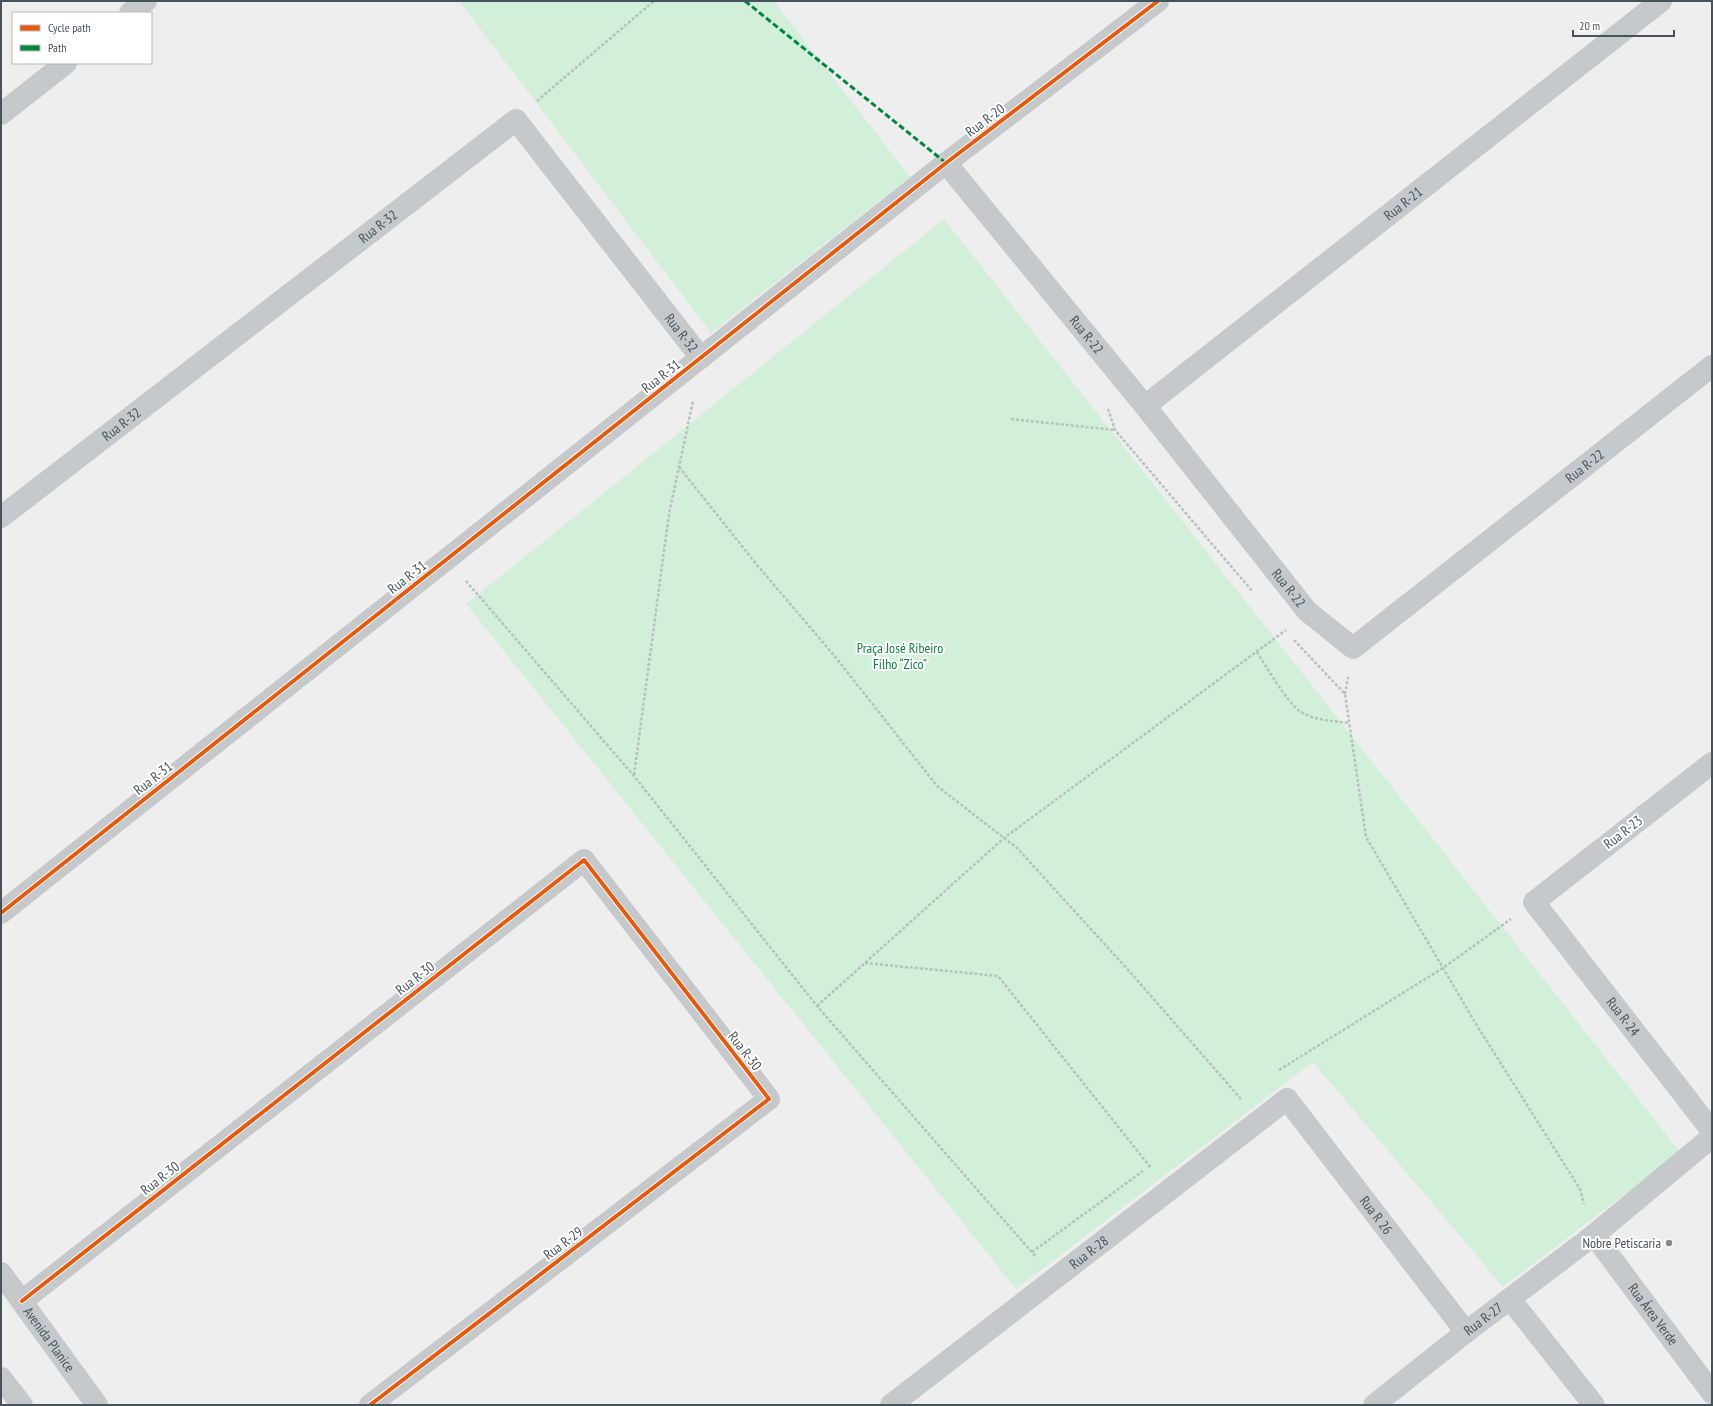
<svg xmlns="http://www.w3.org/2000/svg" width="1713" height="1406" viewBox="0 0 1713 1406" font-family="'PT Sans Narrow',sans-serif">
	<rect width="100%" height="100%" fill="#efeeee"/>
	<g fill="#d2efda">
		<polygon points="459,1 774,1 910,177 711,333"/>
		<polygon points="944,219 1680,1152 1503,1287 1313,1062 1016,1289 466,604"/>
	</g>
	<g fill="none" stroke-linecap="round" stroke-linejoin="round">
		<g stroke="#b5c2bd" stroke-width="2.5" stroke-dasharray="3 2" stroke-linecap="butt">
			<polyline points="537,101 654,1"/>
			<polyline points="1108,409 1115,430 1253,592"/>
			<polyline points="1011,419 1115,430"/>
			<polyline points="679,467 757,565 837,659 937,786 1017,848 1130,972 1241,1099"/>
			<polyline points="466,581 634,776 817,1006 1036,1257"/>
			<polyline points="1294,640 1345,694 1366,837 1476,1024 1580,1189 1584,1204"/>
			<path d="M1257 652C1266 666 1287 703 1301 712 1314 720 1333 721 1349 723"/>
			<polyline points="1345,694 1348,677"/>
			<polyline points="634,775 669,514 693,401"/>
			<polyline points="865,963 998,976 1151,1168"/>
			<polyline points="817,1006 1004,838 1286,630"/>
			<polyline points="1279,1070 1443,968 1511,919"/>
			<polyline points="1032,1252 1143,1171"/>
		</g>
		<g stroke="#c6c9cb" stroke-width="22">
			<polyline points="130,13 146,1"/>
			<polyline points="1,114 66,63"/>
			<path id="s1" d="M946 163 1145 406 1307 611 1353 648 1712 366"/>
			<path id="s2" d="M1145 406 1661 1"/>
			<path id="s3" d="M1 517 516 120 701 358"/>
			<path id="s4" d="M1712 763 1534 902 1712 1131"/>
			<path id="s5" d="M1594 1235 1712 1393"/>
			<polyline points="1510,1299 1594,1405"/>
			<polyline points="22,1301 584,860 769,1099 370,1405"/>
			<path id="s6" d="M891 1405 1287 1099 1466 1332"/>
			<path id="s7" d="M1374 1405 1466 1332 1594 1235 1712 1137"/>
		</g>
		<g stroke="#c6c9cb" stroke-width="22">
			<polyline points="1,913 946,163 1158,1"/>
			<path id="s8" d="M1 1273 97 1405"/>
			<polyline points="1,1378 22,1405"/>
		</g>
		<polyline stroke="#00873e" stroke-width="3" stroke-dasharray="6 3" stroke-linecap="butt" points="745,1 946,163"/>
		<g stroke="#fff" stroke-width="6">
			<g id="cycleway">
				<polyline points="1,913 946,163 1158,1"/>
				<polyline points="22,1301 584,860 769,1099 370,1405"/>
			</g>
		</g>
		<use href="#cycleway" stroke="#e8590c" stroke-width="4"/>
	</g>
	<circle fill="#80898e" stroke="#fff" stroke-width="1.5" cx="1669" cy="1243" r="4"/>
	<g text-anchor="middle" stroke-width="4" stroke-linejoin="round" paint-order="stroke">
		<g font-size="14" fill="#45535b" stroke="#fff">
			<text transform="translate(985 120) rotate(-37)" y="5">Rua R-20</text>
			<text dy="5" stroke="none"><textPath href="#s2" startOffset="328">Rua R-21</textPath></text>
			<text dy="5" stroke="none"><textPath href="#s3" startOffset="476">Rua R-32</textPath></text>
			<text dy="5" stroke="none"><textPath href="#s3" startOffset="920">Rua R-32</textPath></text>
			<text dy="5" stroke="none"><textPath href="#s1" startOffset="222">Rua R-22</textPath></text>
			<text transform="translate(661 376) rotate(-38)" y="5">Rua R-31</text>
			<text dy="5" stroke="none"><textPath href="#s3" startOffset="152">Rua R-32</textPath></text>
			<text dy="5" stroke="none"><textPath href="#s1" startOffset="929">Rua R-22</textPath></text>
			<text transform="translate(407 577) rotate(-38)" y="5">Rua R-31</text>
			<text dy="5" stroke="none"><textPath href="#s1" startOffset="546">Rua R-22</textPath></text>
			<text transform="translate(153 778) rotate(-38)" y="5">Rua R-31</text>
			<text transform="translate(1623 832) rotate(-38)" y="5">Rua R-23</text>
			<text transform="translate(415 978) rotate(-38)" y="5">Rua R-30</text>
			<text dy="5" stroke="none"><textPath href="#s4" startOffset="371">Rua R-24</textPath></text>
			<text transform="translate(745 1051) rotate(52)" y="5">Rua R-30</text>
			<text transform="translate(160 1178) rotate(-38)" y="5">Rua R-30</text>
			<text dy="5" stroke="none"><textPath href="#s6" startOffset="647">Rua R 26</textPath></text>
			<text transform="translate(563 1243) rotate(-37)" y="5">Rua R-29</text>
			<text dy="5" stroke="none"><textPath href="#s6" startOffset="250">Rua R-28</textPath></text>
			<text dy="5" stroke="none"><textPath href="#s5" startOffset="99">Rua Área Verde</textPath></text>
			<text dy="5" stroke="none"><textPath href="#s7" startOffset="139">Rua R-27</textPath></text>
			<text dy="5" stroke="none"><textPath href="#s8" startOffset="82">Avenida Planice</textPath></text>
		</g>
		<g font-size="14" fill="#157e40" stroke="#fff">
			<text x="900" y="653">Praça José Ribeiro<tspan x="900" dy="16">Filho “Zico”</tspan></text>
		</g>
		<g font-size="14" fill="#45535b" stroke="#fff" text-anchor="end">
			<text x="1661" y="1248">Nobre Petiscaria</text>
		</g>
	</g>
	<rect width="1713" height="1406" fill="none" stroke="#45535b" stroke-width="4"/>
	<rect x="12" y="12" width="140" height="52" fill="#ffffff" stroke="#b5babd"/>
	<rect x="20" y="25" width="20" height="6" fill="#e8590c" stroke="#b5babd"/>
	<text x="48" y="32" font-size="12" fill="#45535b">Cycle path</text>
	<rect x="20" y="45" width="20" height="6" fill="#00873e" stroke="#b5babd"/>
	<text x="48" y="52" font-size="12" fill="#45535b">Path</text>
	<path d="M1573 30v6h101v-6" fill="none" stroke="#45535b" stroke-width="2"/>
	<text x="1579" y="30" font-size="12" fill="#45535b" stroke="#ffffff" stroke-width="3" paint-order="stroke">20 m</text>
</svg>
